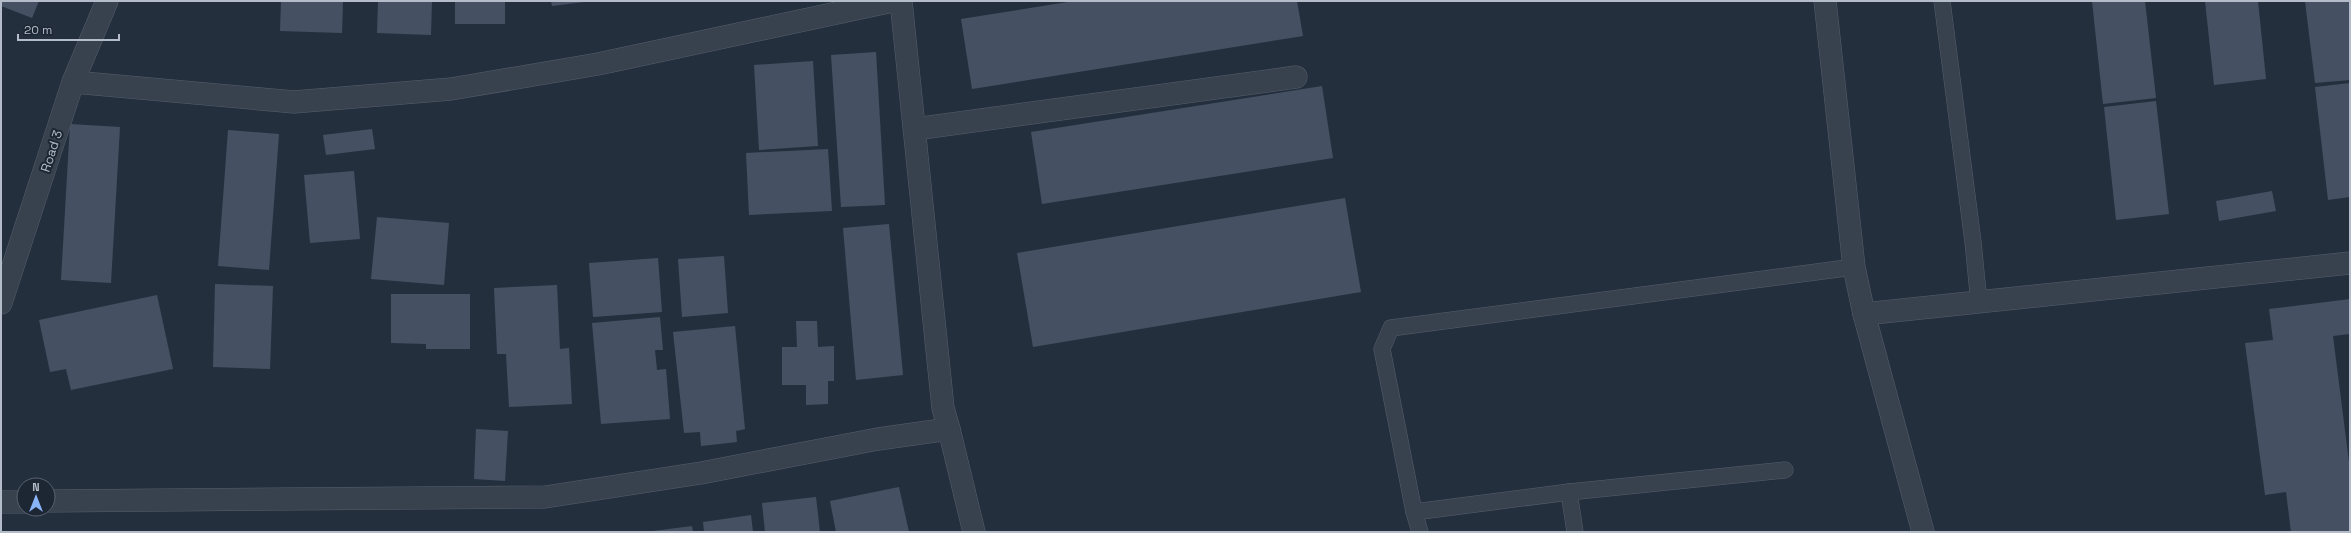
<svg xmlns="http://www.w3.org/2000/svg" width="2351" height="533" viewBox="0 0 2351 533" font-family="'Space Grotesk',sans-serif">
	<rect width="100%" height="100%" fill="#242f3e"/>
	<g fill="#455162">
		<polygon points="1,1 39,1 32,18 1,6"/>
		<polygon points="281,1 343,1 342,33 280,31"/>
		<polygon points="378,1 432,1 431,35 377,33"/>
		<rect x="455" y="1" width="50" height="23"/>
		<polygon points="551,1 584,1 584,2 552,6"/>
		<polygon points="1074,1 1297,1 1303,36 972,89 961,19"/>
		<polygon points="2092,1 2145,1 2156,98 2103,104"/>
		<polygon points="2205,1 2258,1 2266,79 2214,85"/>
		<polygon points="2305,1 2350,1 2350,80 2315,83"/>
		<polygon points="876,52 885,205 841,207 831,55"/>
		<polygon points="813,61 818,146 759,150 754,65"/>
		<polygon points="2350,83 2350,197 2328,200 2315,87"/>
		<polygon points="1322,86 1333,158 1042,204 1031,132"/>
		<polygon points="2156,101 2169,214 2116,220 2104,107"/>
		<polygon points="70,124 120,127 111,283 61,280"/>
		<polygon points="372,129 375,149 326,155 323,135"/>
		<polygon points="228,130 279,134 269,270 218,266"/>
		<polygon points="828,149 832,211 749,215 746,153"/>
		<polygon points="354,171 360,239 310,243 304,175"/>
		<polygon points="2272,191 2276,211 2219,221 2216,201"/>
		<polygon points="1345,198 1361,292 1033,347 1017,253"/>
		<polygon points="377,217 449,223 444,285 371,279"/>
		<polygon points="889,224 903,375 856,380 843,228"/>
		<polygon points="724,256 728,313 682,317 678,259"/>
		<polygon points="658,258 662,312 593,317 589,263"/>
		<polygon points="215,284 273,286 270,369 213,367"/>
		<polygon points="557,285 560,349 569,348 572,404 509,407 506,354 497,354 494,288"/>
		<polygon points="391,294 470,294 470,349 426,349 426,344 391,343"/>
		<polygon points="157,295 173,369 71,390 66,369 50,372 39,320"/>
		<polygon points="2350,299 2350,334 2333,336 2350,470 2350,532 2291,532 2286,492 2265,495 2245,343 2273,340 2269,309"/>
		<polygon points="660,317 663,350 655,350 657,370 666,369 670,419 601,424 592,323"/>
		<polygon points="796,321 817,321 818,347 834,346 834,381 828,381 828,404 806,405 806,385 782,385 782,347 797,347"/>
		<polygon points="735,326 745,429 736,431 737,442 701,446 700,432 684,433 673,332"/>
		<polygon points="476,429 508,431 505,481 474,479"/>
		<polygon points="899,487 909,532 836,532 830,501"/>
		<polygon points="816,497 820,532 765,532 762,503"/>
		<polygon points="751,515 753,532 704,532 703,522"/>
		<polygon points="692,526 693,532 654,532 653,531"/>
	</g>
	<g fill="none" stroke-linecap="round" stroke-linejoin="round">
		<g stroke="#565f6c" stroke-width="17">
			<g id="service">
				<polyline points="1942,1 1973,242 1979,303"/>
				<polyline points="1569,492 1575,532"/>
				<polyline points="1414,512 1569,492 1785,470"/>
				<polyline points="1420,532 1414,512 1382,349 1391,328 1854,267"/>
			</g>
		</g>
		<g stroke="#565f6c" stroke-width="23">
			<g id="minor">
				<polyline points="1825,1 1854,267 1864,314"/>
				<polyline points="73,82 294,102 451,89 598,64 893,1"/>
				<polyline points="915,129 1296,77"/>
				<polyline points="1,303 73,82 107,1"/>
				<polyline points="949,429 974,532"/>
				<polyline points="48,501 545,497 701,473 878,439 949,429 943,408 901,1"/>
				<polyline points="1,502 24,502"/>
				<polyline points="1923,532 1864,314 2350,263"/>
			</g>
		</g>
		<use href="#service" stroke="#38414e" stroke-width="16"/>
		<use href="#minor" stroke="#38414e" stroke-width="22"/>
	</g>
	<g text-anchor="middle" stroke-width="4" stroke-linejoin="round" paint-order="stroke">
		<g font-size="13" fill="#b4bcc9" stroke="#1d2633">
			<text transform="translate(51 151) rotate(-72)" y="5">Road 3</text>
		</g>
	</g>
	<rect width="2351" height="533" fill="none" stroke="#b4bcc9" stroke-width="4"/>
	<g transform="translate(36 497)"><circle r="19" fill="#1d2633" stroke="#59626f"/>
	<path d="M0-3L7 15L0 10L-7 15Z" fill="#8ab4f8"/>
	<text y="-6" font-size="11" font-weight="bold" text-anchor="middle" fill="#b4bcc9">N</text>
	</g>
	<path d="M18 34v6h101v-6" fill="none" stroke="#b4bcc9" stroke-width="2"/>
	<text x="24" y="34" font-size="12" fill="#b4bcc9" stroke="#1d2633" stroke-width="3" paint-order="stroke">20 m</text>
</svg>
